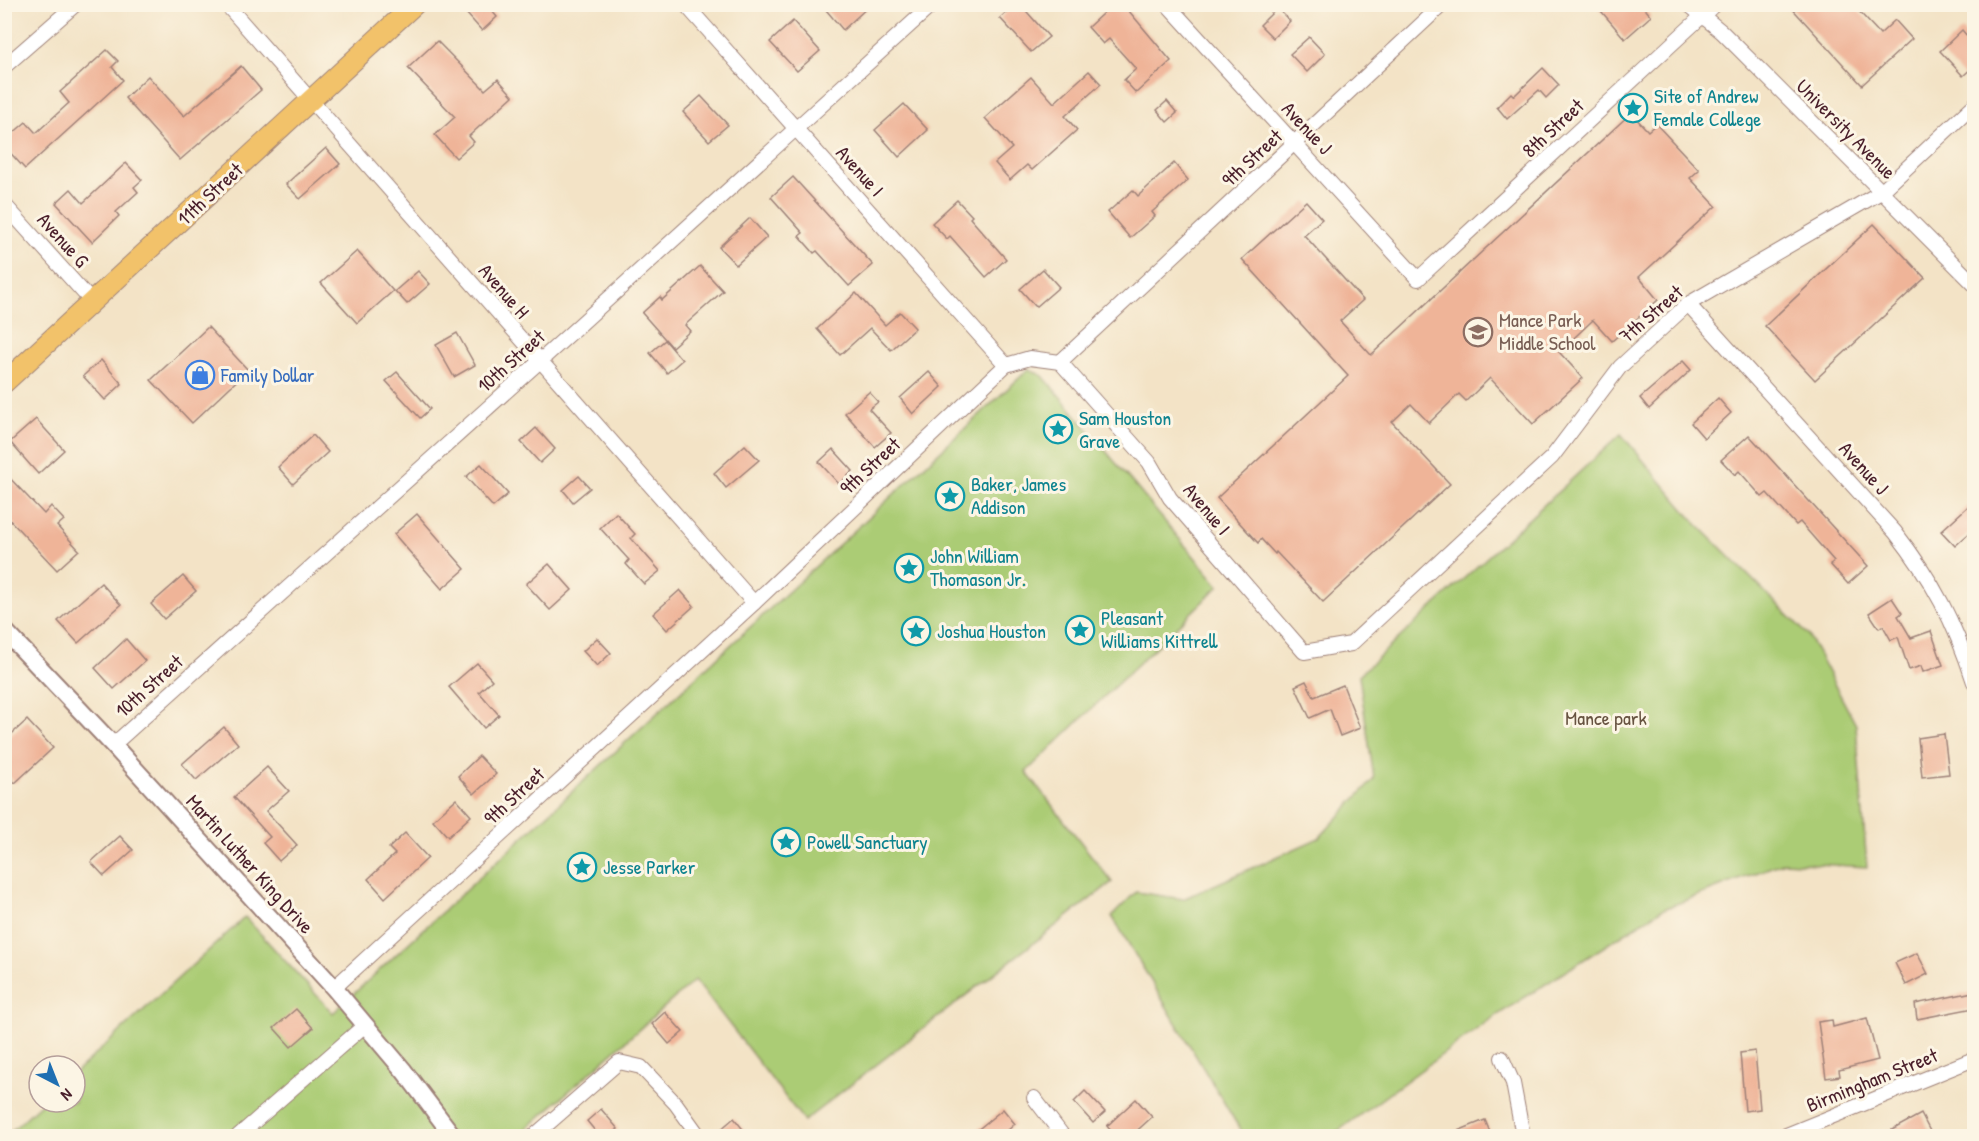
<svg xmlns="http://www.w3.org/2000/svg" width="1979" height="1141" viewBox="0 0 1979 1141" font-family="'Patrick Hand',sans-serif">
	<rect width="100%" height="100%" fill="#fcf5e5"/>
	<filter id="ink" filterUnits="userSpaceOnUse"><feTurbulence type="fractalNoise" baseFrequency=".0167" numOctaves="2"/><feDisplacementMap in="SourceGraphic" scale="12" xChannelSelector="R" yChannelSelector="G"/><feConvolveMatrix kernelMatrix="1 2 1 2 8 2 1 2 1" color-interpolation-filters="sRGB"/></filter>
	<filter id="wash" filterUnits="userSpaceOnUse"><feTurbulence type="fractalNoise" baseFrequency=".008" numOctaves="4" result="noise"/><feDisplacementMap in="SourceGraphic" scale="24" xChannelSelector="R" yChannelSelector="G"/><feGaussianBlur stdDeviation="1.35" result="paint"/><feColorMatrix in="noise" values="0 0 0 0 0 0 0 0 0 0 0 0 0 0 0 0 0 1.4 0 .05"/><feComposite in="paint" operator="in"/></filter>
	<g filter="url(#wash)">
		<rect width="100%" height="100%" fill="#f3e3c6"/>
		<g fill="#abcc74" stroke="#7a7650" stroke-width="1.5">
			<polygon points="1029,369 1043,376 1219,586 1026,772 1112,882 804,1121 695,980 518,1136 6,1136 43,1102 75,1102 75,1073 245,917 333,1013"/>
			<polygon points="1621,434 1694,521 1808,635 1856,725 1867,867 1784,862 1661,910 1488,1021 1331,1136 1244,1136 1112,916 1136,892 1183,899 1319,838 1374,779 1359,675"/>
		</g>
		<g id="blocks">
			<g fill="#efb498">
				<polygon points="458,4 486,4 497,17 482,31"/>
				<polygon points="821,4 871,4 843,30"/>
				<polygon points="1015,4 1020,4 1049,37 1031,52 1000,18"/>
				<polygon points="1113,4 1123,4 1171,61 1136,93 1124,80 1136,69 1109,39 1103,44 1088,27"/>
				<polygon points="1595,4 1641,4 1651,16 1625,39"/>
				<polygon points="1788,4 1852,4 1880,34 1895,20 1912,39 1862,85"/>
				<polygon points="1277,8 1290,21 1273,38 1260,25"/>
				<polygon points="793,21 820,51 797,71 770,42"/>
				<polygon points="1962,30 1974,44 1974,66 1963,76 1940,51"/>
				<polygon points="1309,37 1325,54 1307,72 1290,54"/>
				<polygon points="437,41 485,90 498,79 513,96 469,136 474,142 456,158 435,135 455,117 408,68"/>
				<polygon points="107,50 118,61 112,67 123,80 25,169 4,146 4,141 26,122 36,133 69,103 60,92"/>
				<polygon points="241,66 261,90 180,160 125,98 148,76 184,116"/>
				<polygon points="1543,68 1559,85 1546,98 1539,90 1507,119 1497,107 1511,93 1514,96"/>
				<polygon points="1089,71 1101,84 1065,116 1077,130 1032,170 1027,165 1010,180 995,163 1012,148 985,118 1031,77 1054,103"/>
				<polygon points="701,96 728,125 709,141 683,112"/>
				<polygon points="1167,101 1177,113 1167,122 1157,110"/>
				<polygon points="904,104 928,130 899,157 875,130"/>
				<polygon points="1631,113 1648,131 1656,124 1699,170 1690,178 1716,206 1639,277 1658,300 1612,341 1593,320 1559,352 1583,378 1533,424 1490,378 1466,401 1459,394 1429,423 1411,404 1392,422 1450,484 1323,602 1276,552 1275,554 1261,539 1258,543 1217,498 1348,376 1242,259 1306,201 1322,219 1304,235 1363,300 1340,321 1371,355"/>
				<polygon points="326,148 340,164 300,199 286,184"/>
				<polygon points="126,163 142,180 134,187 138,192 116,212 119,216 92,242 56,203 71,189 83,203"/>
				<polygon points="1174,163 1188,180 1152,212 1155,216 1130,238 1108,212 1133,190 1138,196"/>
				<polygon points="793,177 873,265 849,286 817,251 814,253 799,236 803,233 771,197"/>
				<polygon points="957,200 972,216 970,218 1006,259 986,277 950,236 947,239 932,223"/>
				<polygon points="750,218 767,237 736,265 719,247"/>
				<polygon points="1874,224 1925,278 1815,380 1765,326"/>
				<polygon points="357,251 393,291 357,323 321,283"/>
				<polygon points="700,266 723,291 685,325 690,331 672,347 642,313 660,297 662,300"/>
				<polygon points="1043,269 1059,287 1036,307 1020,289"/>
				<polygon points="418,271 430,284 407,304 395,291"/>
				<polygon points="856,293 885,325 900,312 915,328 891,350 870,328 840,355 817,329"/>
				<polygon points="208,327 248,370 192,423 151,380"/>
				<polygon points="457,333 475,365 454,377 436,345"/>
				<polygon points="665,340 682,360 667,373 650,353"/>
				<polygon points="101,360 122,384 105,400 83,376"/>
				<polygon points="1683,361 1691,370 1649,409 1640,398"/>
				<polygon points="397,372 430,409 420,418 386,381"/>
				<polygon points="929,372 942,387 913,414 900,398"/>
				<polygon points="869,392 878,402 869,409 891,433 875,447 845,413"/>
				<polygon points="1718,398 1731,413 1704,438 1691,423"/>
				<polygon points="36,419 64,450 38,474 10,442"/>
				<polygon points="536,428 555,449 540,463 521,442"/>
				<polygon points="313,435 328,452 293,484 278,467"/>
				<polygon points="1749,435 1868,566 1848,584 1830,564 1834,561 1800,522 1796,525 1767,493 1762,497 1739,471 1735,475 1721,460"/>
				<polygon points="745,445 759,460 726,488 714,473"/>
				<polygon points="833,449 853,471 839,484 819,462"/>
				<polygon points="481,464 508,494 493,507 466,477"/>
				<polygon points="4,472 44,514 51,506 64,520 57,526 79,550 57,570 4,514"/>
				<polygon points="579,476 590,488 573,502 563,490"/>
				<polygon points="1974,501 1974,529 1955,546 1941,531"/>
				<polygon points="616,513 635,534 631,538 660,571 644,584 626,564 629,560 600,528"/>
				<polygon points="417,514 465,569 442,589 394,534"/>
				<polygon points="549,564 572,590 550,610 526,584"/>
				<polygon points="183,576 196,591 164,619 151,604"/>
				<polygon points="101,583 121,605 78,643 58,621"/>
				<polygon points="680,590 694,606 667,630 653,614"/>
				<polygon points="1892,598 1902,613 1898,616 1911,638 1931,631 1943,665 1923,672 1921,666 1909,670 1898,637 1891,640 1883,626 1879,628 1869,613"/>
				<polygon points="597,638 611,653 597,666 583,651"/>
				<polygon points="126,639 145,661 114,689 95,668"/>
				<polygon points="477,663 492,680 479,692 499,715 484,728 449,687"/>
				<polygon points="1306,681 1314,697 1343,685 1360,728 1340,736 1330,709 1310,718 1295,686"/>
				<polygon points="27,720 53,748 15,783 4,771 4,741"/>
				<polygon points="224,727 238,744 196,780 182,764"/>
				<polygon points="1944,734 1949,774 1922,777 1918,738"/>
				<polygon points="479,756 496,774 474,794 458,776"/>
				<polygon points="267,767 289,791 266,811 297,845 279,861 263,843 270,837 234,797"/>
				<polygon points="456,799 471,816 448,837 433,820"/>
				<polygon points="405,833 428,858 385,898 368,879 395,854 389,848"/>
				<polygon points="120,836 133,850 104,876 91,862"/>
				<polygon points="1917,953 1928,974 1906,985 1895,963"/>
				<polygon points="1973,992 1974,1008 1917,1019 1915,1004"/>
				<polygon points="296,1009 313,1028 291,1047 274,1028"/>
				<polygon points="665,1012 683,1032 669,1044 652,1024"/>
				<polygon points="1867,1018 1878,1060 1839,1070 1840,1076 1826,1078 1818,1022 1832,1020 1833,1027"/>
				<polygon points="1755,1051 1760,1109 1745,1111 1740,1053"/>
				<polygon points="1085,1091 1105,1112 1093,1123 1074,1102"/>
				<polygon points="1136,1099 1152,1117 1130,1137 1116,1137 1107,1126"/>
				<polygon points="601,1109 618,1129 610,1137 600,1137 587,1121"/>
				<polygon points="1003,1109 1015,1124 1000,1137 969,1137"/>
				<polygon points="1921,1114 1933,1137 1879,1137"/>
				<polygon points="734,1118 749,1137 712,1137"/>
				<polygon points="1485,1120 1492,1137 1445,1137 1445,1136"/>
			</g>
		</g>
	</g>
	<g filter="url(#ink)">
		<use href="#blocks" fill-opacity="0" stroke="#9e8178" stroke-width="1.5"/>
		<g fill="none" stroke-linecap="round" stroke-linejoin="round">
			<g stroke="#9e8178" stroke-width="16">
				<g id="minor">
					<polyline points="226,4 754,603"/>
					<polyline points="685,4 1006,365"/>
					<polyline points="1167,4 1418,279 1715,4"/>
					<polyline points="1688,4 1722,32 1974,284"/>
					<polyline points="4,67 76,4"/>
					<polyline points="4,204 93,303"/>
					<path d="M1688 304 1895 532C1934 582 1954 621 1974 682"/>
					<polyline points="1060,362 1149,462 1170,498 1304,652 1351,644 1552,457 1620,367 1688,304 1881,192 1974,105"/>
					<polyline points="113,745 540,361 933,4"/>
					<polyline points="334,988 754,603 1006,365 1030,358 1060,362 1443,4"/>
					<polyline points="1502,1058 1513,1083 1523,1136"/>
					<polyline points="1034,1098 1063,1136"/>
					<polyline points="238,1136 365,1025"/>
					<polyline points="534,1136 619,1062 641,1067 676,1104 699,1136"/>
					<polyline points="1784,1136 1974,1059"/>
				</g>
			</g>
			<g stroke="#9e8178" stroke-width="20">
				<polyline id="tertiary" points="4,630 113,745 334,988 404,1071 453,1136"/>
			</g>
			<g stroke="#9e8178" stroke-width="22">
				<polyline id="primary" points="4,383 415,4"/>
			</g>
			<use href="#minor" stroke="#fff" stroke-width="14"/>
			<use href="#tertiary" stroke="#fff" stroke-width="16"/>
			<use href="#primary" stroke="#f2c26a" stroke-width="20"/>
		</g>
	</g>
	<defs>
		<g id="sight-ring" transform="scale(1.5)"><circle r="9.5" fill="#fcf5e5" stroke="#0f9aa8" stroke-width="1.5"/><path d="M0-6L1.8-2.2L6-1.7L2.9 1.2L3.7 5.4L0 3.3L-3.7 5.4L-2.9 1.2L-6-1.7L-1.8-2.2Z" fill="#0f9aa8"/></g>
		<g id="school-ring" transform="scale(1.5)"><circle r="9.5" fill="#fcf5e5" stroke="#8d6e63" stroke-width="1.5"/><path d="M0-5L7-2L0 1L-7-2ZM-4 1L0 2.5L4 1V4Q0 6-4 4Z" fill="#8d6e63"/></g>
		<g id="shop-ring" transform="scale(1.5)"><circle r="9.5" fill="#fcf5e5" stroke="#3f7fe0" stroke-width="1.5"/><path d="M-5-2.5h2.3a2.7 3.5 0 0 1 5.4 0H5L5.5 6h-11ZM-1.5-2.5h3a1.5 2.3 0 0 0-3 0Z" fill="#3f7fe0"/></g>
	</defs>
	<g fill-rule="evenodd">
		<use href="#sight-ring" x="1633" y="108"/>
		<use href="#school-ring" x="1478" y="332"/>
		<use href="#shop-ring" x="200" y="375"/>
		<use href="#sight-ring" x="1058" y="429"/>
		<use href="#sight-ring" x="950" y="496"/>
		<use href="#sight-ring" x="909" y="568"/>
		<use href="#sight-ring" x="1080" y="630"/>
		<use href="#sight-ring" x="916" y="631"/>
		<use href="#sight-ring" x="786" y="842"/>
		<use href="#sight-ring" x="582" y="867"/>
	</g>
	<g text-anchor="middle" stroke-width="6" stroke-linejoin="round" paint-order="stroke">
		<g font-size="20" fill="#0d838f" stroke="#fcf5e5" text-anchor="start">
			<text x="1654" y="103">Site of Andrew<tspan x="1654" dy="23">Female College</tspan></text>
			<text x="1079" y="425">Sam Houston<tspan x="1079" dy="23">Grave</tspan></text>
			<text x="971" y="491">Baker, James<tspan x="971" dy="23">Addison</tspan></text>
			<text x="930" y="563">John William<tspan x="930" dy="23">Thomason Jr.</tspan></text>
			<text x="1101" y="625">Pleasant<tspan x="1101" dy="23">Williams Kittrell</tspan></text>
			<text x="937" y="638">Joshua Houston</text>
			<text x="807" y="849">Powell Sanctuary</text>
			<text x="603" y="874">Jesse Parker</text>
		</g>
		<g font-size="20" fill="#4a1f2b" stroke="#fcf5e5">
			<text transform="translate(1307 128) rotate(47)" y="7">Avenue J</text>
			<text transform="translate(1553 128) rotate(-43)" y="7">8th Street</text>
			<text transform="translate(1846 129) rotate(45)" y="7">University Avenue</text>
			<text transform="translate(1252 158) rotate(-43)" y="7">9th Street</text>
			<text transform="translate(860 171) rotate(48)" y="7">Avenue I</text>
			<text transform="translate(210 194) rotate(-43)" y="7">11th Street</text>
			<text transform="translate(63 240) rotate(48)" y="7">Avenue G</text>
			<text transform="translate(504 291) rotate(49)" y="7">Avenue H</text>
			<text transform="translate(1651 314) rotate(-41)" y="7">7th Street</text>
			<text transform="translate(511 361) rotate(-42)" y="7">10th Street</text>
			<text transform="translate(870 466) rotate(-43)" y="7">9th Street</text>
			<text transform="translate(1864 468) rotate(48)" y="7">Avenue J</text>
			<text transform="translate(1207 509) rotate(50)" y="7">Avenue I</text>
			<text transform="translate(149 686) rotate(-42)" y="7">10th Street</text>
			<text transform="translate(514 796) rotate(-43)" y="7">9th Street</text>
			<text transform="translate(250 864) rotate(48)" y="7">Martin Luther King Drive</text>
			<text transform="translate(1872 1080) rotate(-22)" y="7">Birmingham Street</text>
		</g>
		<g font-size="20" fill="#785e54" stroke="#fcf5e5" text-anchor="start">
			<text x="1499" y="327">Mance Park<tspan x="1499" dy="23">Middle School</tspan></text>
		</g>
		<g font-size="20" fill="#366cbe" stroke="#fcf5e5" text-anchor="start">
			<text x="221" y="382">Family Dollar</text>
		</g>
		<g font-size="20" fill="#675341" stroke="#fcf5e5">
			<text x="1606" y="725">Mance park</text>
		</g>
	</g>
	<rect width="1979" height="1141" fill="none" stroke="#fcf5e5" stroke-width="24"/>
	<g transform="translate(57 1084) rotate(138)"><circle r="28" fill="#fcf5e5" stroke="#b59f9b" stroke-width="1.5"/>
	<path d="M0-4.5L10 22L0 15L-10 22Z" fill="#1f6fb2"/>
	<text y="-9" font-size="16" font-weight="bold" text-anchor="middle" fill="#4a1f2b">N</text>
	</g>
</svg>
